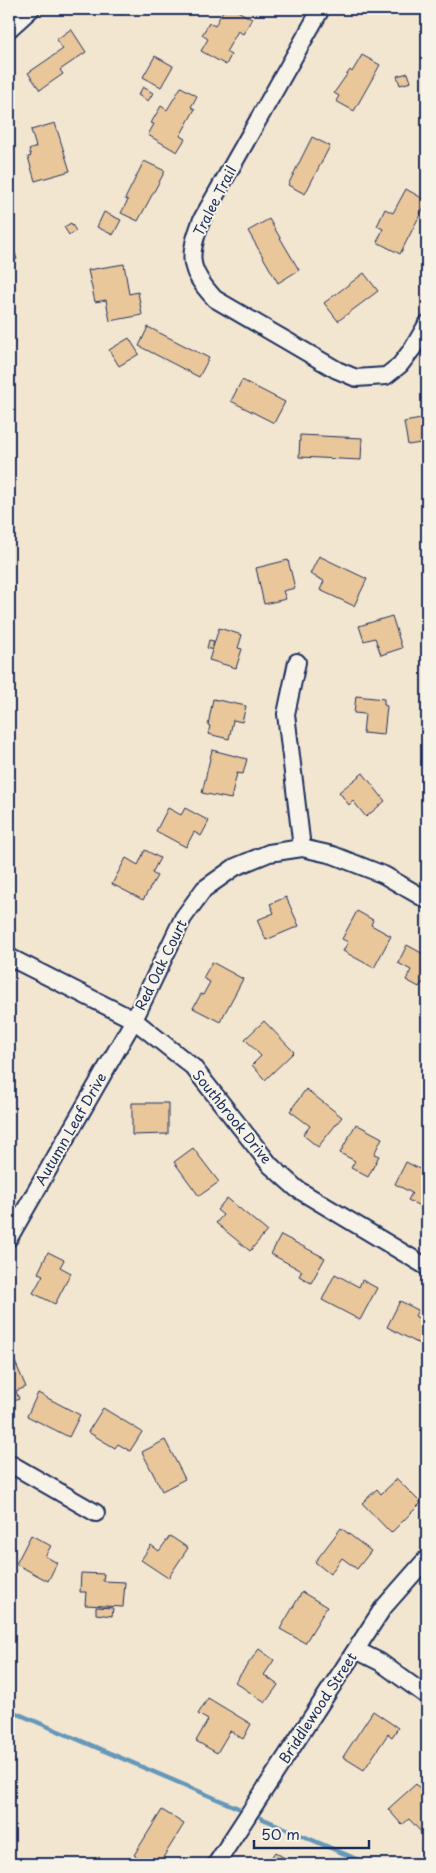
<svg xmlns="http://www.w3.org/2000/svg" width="436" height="1873" viewBox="0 0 436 1873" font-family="'Playpen Sans',sans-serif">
	<rect width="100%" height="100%" fill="#f3e6d1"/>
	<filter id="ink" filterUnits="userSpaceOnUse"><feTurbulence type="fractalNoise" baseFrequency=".02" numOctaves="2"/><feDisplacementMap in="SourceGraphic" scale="10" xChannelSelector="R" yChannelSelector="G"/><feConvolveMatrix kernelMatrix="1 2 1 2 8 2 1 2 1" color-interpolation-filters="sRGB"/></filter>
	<g filter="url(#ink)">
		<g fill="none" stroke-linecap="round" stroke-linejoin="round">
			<g stroke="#6597ba" stroke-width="4.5">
				<polyline points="9,1710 238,1808"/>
				<polyline points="261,1818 368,1864"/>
			</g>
		</g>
		<g fill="#eac79b" stroke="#1b2f5e">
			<polygon points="111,9 126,9 122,15"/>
			<polygon points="224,9 234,9 252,19 243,34 238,31 226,52 231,55 226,65 201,51 208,39 202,35 209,23 215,26"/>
			<polygon points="71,29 86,52 60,70 63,74 40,90 28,73 63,49 56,40"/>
			<polygon points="427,41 427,53 423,50"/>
			<polygon points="362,55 380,65 354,111 336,101 339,96 334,93 350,70 352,72"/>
			<polygon points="155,56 173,66 161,87 143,77"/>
			<polygon points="408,73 411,82 400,85 397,76"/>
			<polygon points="143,87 153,93 148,101 138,95"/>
			<polygon points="181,87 197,96 191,107 195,109 180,136 185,139 177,152 148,135 154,124 151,123 161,106 167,110"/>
			<polygon points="55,123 70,171 35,181 28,157 31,156 29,150 36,147 31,130"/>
			<polygon points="312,137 330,146 305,194 288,185"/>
			<polygon points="144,161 165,171 138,221 121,213 128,200 125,199"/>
			<polygon points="406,189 427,201 400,254 377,242 383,229 377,226 385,209 393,213"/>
			<polygon points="104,212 121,220 113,235 97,227"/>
			<polygon points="269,219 299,270 278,283 248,231"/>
			<polygon points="71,223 76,231 69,235 64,227"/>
			<polygon points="9,236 17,259 9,262"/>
			<polygon points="124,264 129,294 138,292 142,315 110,321 106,300 95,302 88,270"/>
			<polygon points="364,273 378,291 338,321 324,303"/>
			<polygon points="148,327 209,358 199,377 139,346"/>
			<polygon points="129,338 139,354 119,366 109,350"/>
			<polygon points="242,380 285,402 274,423 231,401"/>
			<polygon points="427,418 427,442 408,445 404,422"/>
			<polygon points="300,435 362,438 361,460 299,457"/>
			<polygon points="319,556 367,579 354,606 320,590 324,581 310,574"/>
			<polygon points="288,560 295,588 283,591 286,599 264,604 256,568"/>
			<polygon points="392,616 402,648 381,655 375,638 364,641 359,626"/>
			<polygon points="219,628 242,635 238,648 242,649 236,668 209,660"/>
			<polygon points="209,640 214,641 212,650 207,648"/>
			<polygon points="356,696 384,699 384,705 387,706 384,735 363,733 365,714 354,713"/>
			<polygon points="213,699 246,706 242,722 233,720 229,739 208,734 210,726 208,725"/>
			<polygon points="212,750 247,759 243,774 237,773 231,799 202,793"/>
			<polygon points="363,773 385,801 366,817 353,801 349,805 339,792"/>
			<polygon points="168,808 181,815 185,808 209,821 201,836 194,832 186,847 156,831"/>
			<polygon points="145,850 160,858 152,873 157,876 143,900 112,884 126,858 138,865"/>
			<polygon points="286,897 299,926 266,940 257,920 274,913 270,904"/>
			<polygon points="357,911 373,920 371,925 391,936 374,968 343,951 348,942 342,939"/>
			<polygon points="407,945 427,956 427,985 422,983 419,987 406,980 411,970 398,963"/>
			<polygon points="212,962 243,979 220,1022 193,1008 201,994 203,995 210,982 203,978"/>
			<polygon points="264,1021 294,1052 265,1080 252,1065 261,1056 245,1039"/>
			<polygon points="306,1089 342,1117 318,1147 303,1135 310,1126 290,1111"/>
			<polygon points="132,1103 168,1103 168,1134 132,1135"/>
			<polygon points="356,1124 382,1138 374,1154 379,1156 368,1177 351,1168 355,1161 340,1153"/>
			<polygon points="193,1148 219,1182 199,1196 174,1162"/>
			<polygon points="406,1162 427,1173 426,1209 408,1200 412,1193 395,1184"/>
			<polygon points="227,1198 267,1231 250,1251 216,1223 223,1215 217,1210"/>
			<polygon points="281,1235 325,1258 311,1283 299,1276 302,1271 271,1254"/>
			<polygon points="48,1252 64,1260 60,1267 71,1273 55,1304 33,1293 43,1275 38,1273"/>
			<polygon points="335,1274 359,1287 362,1280 377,1288 360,1320 322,1300"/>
			<polygon points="400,1301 418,1310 415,1316 427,1323 427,1348 387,1327"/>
			<polygon points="9,1348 26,1387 16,1391 19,1399 9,1403"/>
			<polygon points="38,1393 80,1415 69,1437 27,1416"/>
			<polygon points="103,1408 142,1432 130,1451 118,1444 115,1448 88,1432"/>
			<polygon points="165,1440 185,1479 162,1491 142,1452"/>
			<polygon points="397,1479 421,1503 391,1533 362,1503 377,1489 381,1494"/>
			<polygon points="341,1528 371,1551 357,1569 342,1558 330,1574 315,1562"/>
			<polygon points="31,1535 51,1546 45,1556 57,1563 48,1581 16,1564"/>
			<polygon points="170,1536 188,1548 168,1578 141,1560 151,1545 159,1551"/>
			<polygon points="81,1573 104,1574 103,1581 125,1582 123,1607 85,1605 86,1592 80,1592"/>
			<polygon points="302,1592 327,1607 305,1643 280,1629"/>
			<polygon points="96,1607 113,1608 112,1616 96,1614"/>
			<polygon points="259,1649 274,1660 264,1675 278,1685 265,1703 235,1682"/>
			<polygon points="208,1698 251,1724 243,1739 230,1731 217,1753 196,1741 208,1720 198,1714"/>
			<polygon points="373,1711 398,1728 392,1737 388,1734 364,1770 343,1757"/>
			<polygon points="416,1784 427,1797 427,1828 422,1833 409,1819 402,1825 388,1809"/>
			<polygon points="162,1810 184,1824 159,1864 149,1864 134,1855"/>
			<polygon points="275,1852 294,1864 267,1864"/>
		</g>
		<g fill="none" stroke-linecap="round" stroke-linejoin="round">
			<g stroke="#1b2f5e" stroke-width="20">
				<g id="minor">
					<path d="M321 9 202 219C188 256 187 269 215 299L337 370 356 378 386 376 400 365 413 348 427 324"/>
					<polyline points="9,29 31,9"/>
					<polyline points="297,662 286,714 302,848"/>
					<polyline points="9,957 134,1020 193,1067 270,1165 297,1189 427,1267"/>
					<polyline points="9,1238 134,1020 183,918 204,889 235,867 269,853 302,848 333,855 384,875 427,900"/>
					<polyline points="9,1463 96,1513"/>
					<polyline points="356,1650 380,1662 427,1696"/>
					<polyline points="216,1864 383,1608 427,1558"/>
				</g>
			</g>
			<use href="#minor" stroke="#f7f3e8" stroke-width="16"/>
		</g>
	</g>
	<g text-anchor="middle" stroke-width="4" stroke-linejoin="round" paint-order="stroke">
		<g font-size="14" fill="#1b2f5e" stroke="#f7f3e8">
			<text transform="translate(215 201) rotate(-63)" y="5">Tralee Trail</text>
			<text transform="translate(161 965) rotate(-64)" y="5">Red Oak Court</text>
			<text transform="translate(232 1117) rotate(51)" y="5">Southbrook Drive</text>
			<text transform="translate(71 1129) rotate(-60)" y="5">Autumn Leaf Drive</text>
			<text transform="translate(318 1708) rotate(-57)" y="5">Briddlewood Street</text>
		</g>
	</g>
	<rect width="436" height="1873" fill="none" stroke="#f7f3e8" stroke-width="30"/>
	<rect x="15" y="15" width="406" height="1843" fill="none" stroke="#1b2f5e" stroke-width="2" filter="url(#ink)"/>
	<path d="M254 1840v8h115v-8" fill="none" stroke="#1b2f5e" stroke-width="2.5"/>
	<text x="261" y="1840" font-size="15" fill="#1b2f5e" stroke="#f7f3e8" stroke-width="4" paint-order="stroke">50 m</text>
</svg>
